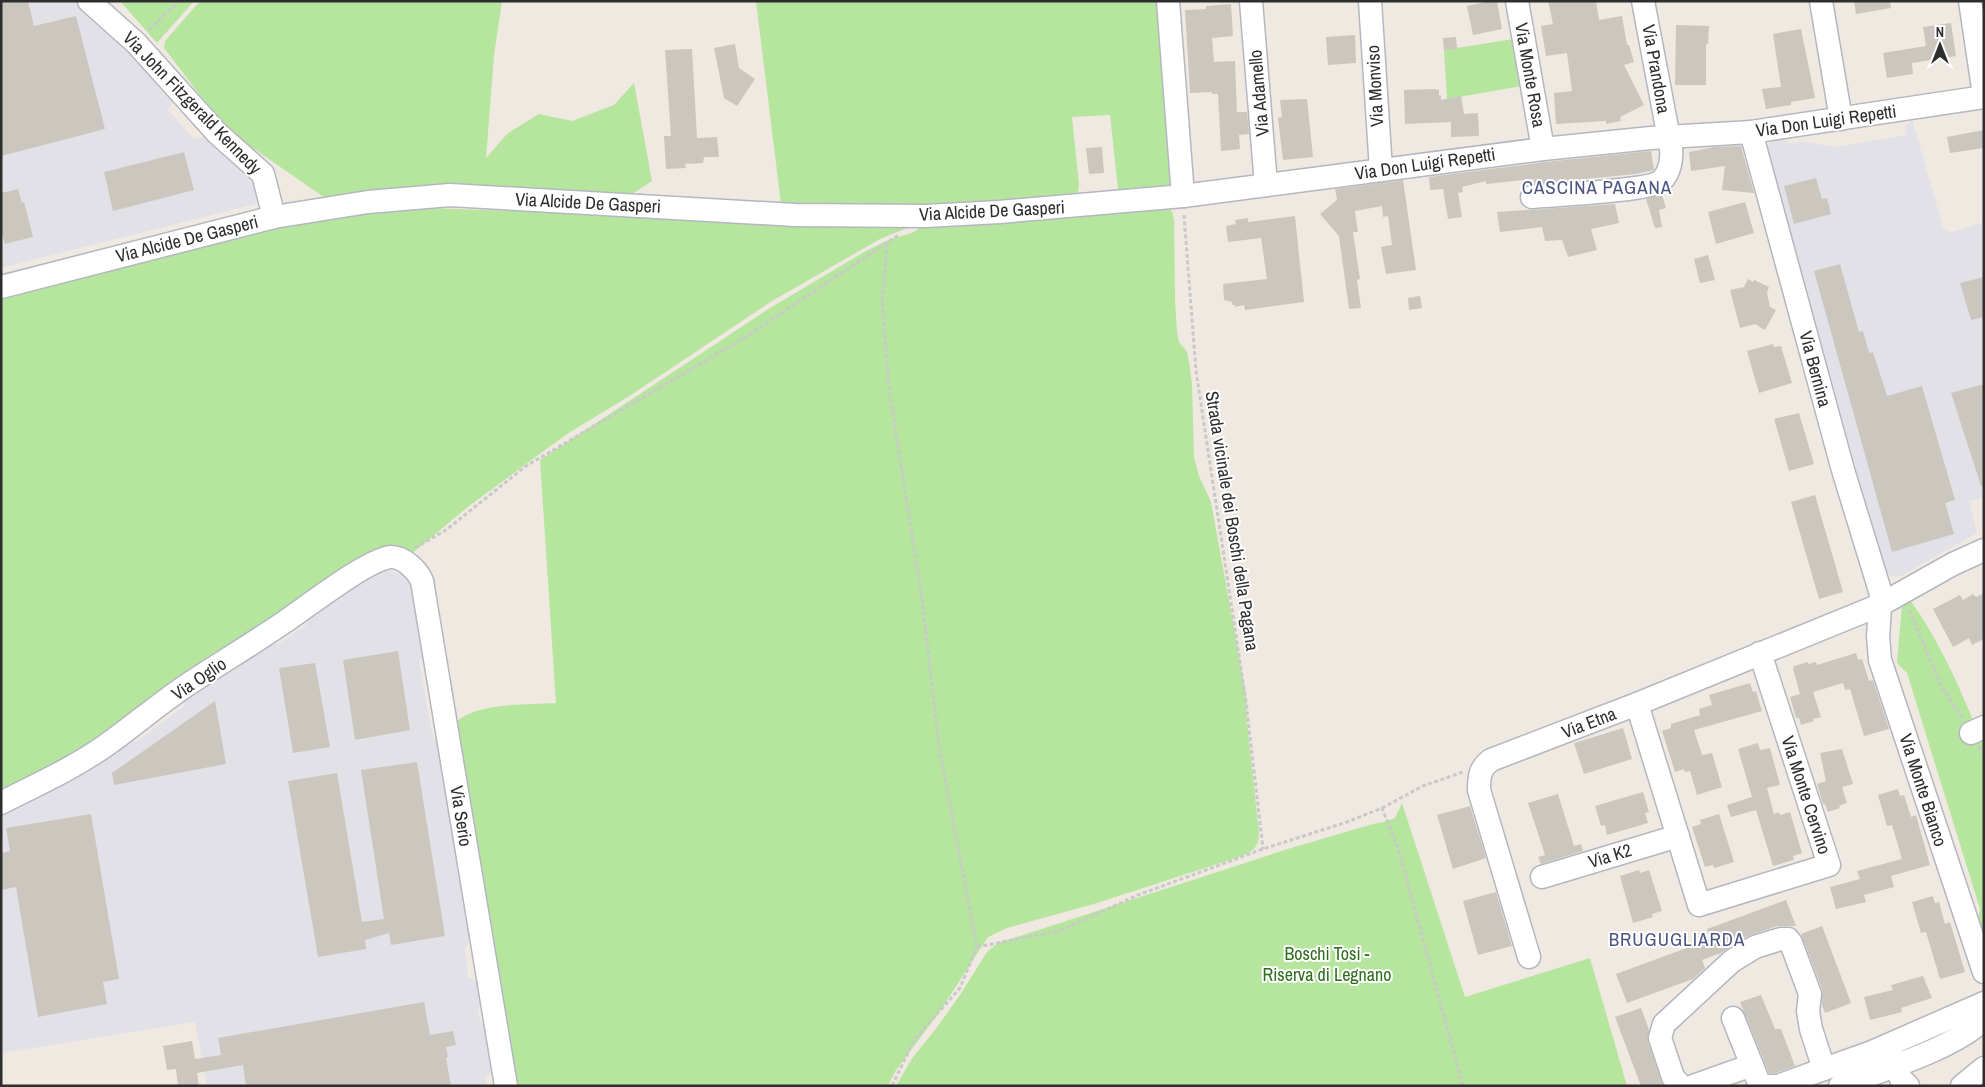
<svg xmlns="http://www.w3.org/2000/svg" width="1985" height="1087" viewBox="0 0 1985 1087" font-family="'Archivo Narrow',sans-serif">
	<rect width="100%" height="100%" fill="#efe9e1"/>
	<g fill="#e3e1e8">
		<polygon points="1,1 86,1 176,98 168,110 194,139 211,136 259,178 260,203 1,268"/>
		<polygon points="1912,119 1944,231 1948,230 1949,233 1984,222 1984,497 1969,501 1977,533 1901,576 1894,577 1888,574 1882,560 1765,150 1772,140 1780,137 1788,143 1805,142 1835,147 1907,135 1905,127"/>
		<polygon points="385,569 412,579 425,656 419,661 433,738 439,740 471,940 465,948 468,977 478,982 482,1004 478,1009 480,1021 486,1025 493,1071 489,1072 489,1076 485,1076 487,1086 207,1086 195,1022 1,1053 1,813 127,740 136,742 184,706 185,697 268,642 278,644 306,625 308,616"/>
	</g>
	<g fill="#b6e59e">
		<polygon points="120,1 194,1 157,43"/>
		<polygon points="200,1 502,1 494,55 486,158 508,133 539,114 572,121 614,105 634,83 652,181 629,196 325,198 237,137 203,99 164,48 165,41"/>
		<polygon points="756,1 1164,1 1172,183 1164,191 1122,193 1118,189 1110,115 1072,117 1079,185 1078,192 1067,196 955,204 862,206 781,204"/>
		<polygon points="1514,39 1522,86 1447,99 1444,50"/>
		<polygon points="405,207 912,226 880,239 772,301 631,395 567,434 469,506 410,555 362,579 140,708 92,742 1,800 1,296 259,228"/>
		<path d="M1166 208 1172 211 1174 220 1175 299 1177 332 1179 342 1187 352 1189 362 1192 384 1194 457 1199 476 1211 502 1246 694 1247 722 1259 833C1259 847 1253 851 1242 856L1097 903 1007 928 988 937 938 1014 896 1070 888 1086H512L456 722C477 702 528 705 556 703L540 460 770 308 866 251 888 240 912 233 923 226Z"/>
		<path d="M1910 600C1939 640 1957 682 1976 727L1984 724V937L1978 919 1980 909 1907 673 1898 664 1897 661 1902 606Z"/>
		<polygon points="1402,803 1465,997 1590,958 1627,1086 896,1086 913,1057 935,1030 960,995 987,952 998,943 1291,848 1373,824 1388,821 1395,818"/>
	</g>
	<g fill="#cbc7bf">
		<polygon points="1,1 28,1 34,26 76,16 105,129 1,156"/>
		<polygon points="1490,1 1497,1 1502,29 1473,35 1467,6"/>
		<polygon points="1548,1 1596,1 1599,20 1622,16 1627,45 1629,45 1634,62 1624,65 1644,105 1620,117 1621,121 1606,124 1606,121 1556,124 1554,93 1572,91 1567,53 1546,56 1541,26 1553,24"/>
		<polygon points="1854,1 1890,1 1891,8 1856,14"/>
		<polygon points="1231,4 1233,36 1212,38 1214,62 1235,61 1237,112 1247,112 1249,134 1239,135 1240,149 1221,151 1218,94 1212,94 1212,92 1190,93 1185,10 1206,9 1206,6"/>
		<polygon points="1951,23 1956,56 1912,63 1913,74 1887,78 1883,53 1926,46 1923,27"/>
		<polygon points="1676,25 1709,26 1708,44 1706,44 1706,85 1675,85"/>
		<polygon points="1801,29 1815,98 1791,102 1791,105 1766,109 1762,89 1781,87 1773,34"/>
		<polygon points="1355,35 1356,63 1328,65 1326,37"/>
		<polygon points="1456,37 1457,49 1444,50 1443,38"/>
		<polygon points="735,44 739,68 755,79 737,106 724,98 714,48"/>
		<polygon points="692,49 697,138 717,137 719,157 704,157 703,163 685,164 686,168 666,169 664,136 671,136 665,50"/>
		<polygon points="1435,89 1439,90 1439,96 1441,95 1441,100 1461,96 1464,114 1478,113 1479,136 1451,137 1451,122 1405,124 1404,90"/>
		<polygon points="1307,99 1313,157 1283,160 1278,118 1282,117 1280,100"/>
		<polygon points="1984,130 1984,148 1950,153 1947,137"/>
		<polygon points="1741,146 1754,193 1722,190 1725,166 1691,171 1689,152 1714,147"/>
		<polygon points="1102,147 1104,173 1089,174 1086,148"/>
		<polygon points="1651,151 1654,170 1636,174 1534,184 1534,179 1486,184 1486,181 1462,187 1463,192 1458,193 1462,217 1448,219 1443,189 1430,190 1429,177 1545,162"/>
		<polygon points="184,152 194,190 113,211 104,172"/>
		<polygon points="1816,178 1822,199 1827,198 1831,214 1794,224 1784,186"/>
		<polygon points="1403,180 1416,270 1386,274 1381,247 1392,245 1388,216 1383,217 1382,206 1355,211 1358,232 1353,232 1360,279 1357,280 1361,308 1349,309 1339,236 1320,214 1337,200 1335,189"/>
		<polygon points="18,189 22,203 24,202 33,237 5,244 1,230 1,193"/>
		<polygon points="1662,195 1666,208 1659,210 1662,227 1655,228 1646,199"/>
		<polygon points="1745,202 1754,233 1716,244 1708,212"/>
		<polygon points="1615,204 1619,223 1591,229 1597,250 1568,257 1562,240 1545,241 1542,227 1500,232 1497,212"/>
		<polygon points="1295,216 1304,302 1245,310 1244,305 1235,307 1235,305 1232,305 1232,302 1224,300 1223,284 1267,279 1261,238 1228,242 1226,226 1236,224 1235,220 1248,218 1248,222"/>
		<polygon points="1708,255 1715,280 1700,283 1694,259"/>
		<polygon points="1840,264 1859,332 1863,331 1869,353 1873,352 1887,396 1922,386 1955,500 1945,503 1954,534 1892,552 1814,271"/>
		<polygon points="1984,277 1984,317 1971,320 1960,283"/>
		<polygon points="1748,279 1753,282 1754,280 1769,287 1767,293 1770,307 1776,310 1765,330 1755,324 1740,328 1730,290 1744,287"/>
		<polygon points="1420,296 1422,308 1409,310 1408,298"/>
		<polygon points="1773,344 1774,347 1781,346 1792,383 1759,393 1747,351"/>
		<polygon points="1984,384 1984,485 1981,486 1951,393"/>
		<polygon points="1799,413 1814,464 1789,471 1774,419"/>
		<polygon points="1815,495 1843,592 1819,599 1791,502"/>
		<polygon points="1984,593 1984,639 1972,645 1969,638 1953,647 1933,609 1960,595 1963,600 1973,594 1976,597"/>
		<polygon points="398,651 410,730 355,740 343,660"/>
		<polygon points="1856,653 1858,660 1862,659 1869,681 1873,680 1889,729 1864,736 1850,689 1845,690 1843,683 1813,692 1821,717 1813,719 1814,721 1801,725 1799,718 1796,718 1790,697 1800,694 1793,669 1794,666 1808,662 1808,664 1816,662 1817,665"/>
		<polygon points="315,663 330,747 293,753 279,668"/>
		<polygon points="1750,683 1753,692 1756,691 1762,711 1694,730 1702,755 1712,753 1722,787 1697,795 1690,771 1685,772 1684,769 1675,772 1662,731 1671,728 1671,724 1700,715 1699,709 1712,705 1709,695"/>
		<polygon points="215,701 226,764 114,785 112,773"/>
		<polygon points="1623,728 1632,759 1584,774 1574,743"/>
		<polygon points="1758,743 1760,750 1770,748 1780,785 1767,788 1774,814 1779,812 1780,815 1790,812 1802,853 1793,856 1794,860 1773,866 1756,810 1731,817 1727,805 1752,797 1738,749"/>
		<polygon points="1842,749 1853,784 1842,787 1847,803 1839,806 1840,808 1828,812 1825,804 1823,804 1817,784 1826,781 1820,753"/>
		<polygon points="417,762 445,936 391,945 389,933 365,940 366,949 318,957 288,781 337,773 362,922 384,919 361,770"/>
		<polygon points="1898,789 1900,796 1904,795 1911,817 1916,815 1930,865 1891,876 1894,887 1864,895 1866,902 1836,909 1830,887 1860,879 1857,871 1902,859 1892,825 1887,826 1878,795"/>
		<polygon points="1643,792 1649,812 1645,813 1648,823 1607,835 1605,825 1601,826 1595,806"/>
		<polygon points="1558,794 1574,846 1581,844 1583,851 1541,864 1538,857 1545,855 1528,803"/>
		<polygon points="1470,806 1486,858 1453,869 1437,815"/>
		<polygon points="91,814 119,979 103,982 107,1004 38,1017 16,887 1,890 1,853 10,851 6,828"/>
		<polygon points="1719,814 1734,862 1714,868 1713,865 1705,867 1692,827 1701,824 1700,820"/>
		<polygon points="1639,870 1640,873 1649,870 1662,911 1652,914 1653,917 1633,923 1620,876"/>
		<polygon points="1496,892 1512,946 1478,955 1463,901"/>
		<polygon points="1933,896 1935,903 1939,902 1945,924 1950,922 1965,972 1940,979 1926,932 1921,933 1912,902"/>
		<polygon points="1786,900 1796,926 1777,926 1748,936 1721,953 1702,960 1705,968 1693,979 1627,1003 1616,974 1711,939 1707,929"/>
		<polygon points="1822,926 1851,1003 1825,1013 1822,1005 1822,989 1801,934"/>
		<polygon points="1923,976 1932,998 1901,1008 1902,1012 1870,1020 1864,997 1893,990 1891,985"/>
		<polygon points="1761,995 1775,1029 1781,1029 1795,1066 1776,1073 1769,1073 1740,1002"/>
		<polygon points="424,1002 430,1035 453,1031 456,1045 446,1047 448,1057 446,1058 451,1086 246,1086 243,1065 197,1073 199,1086 178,1086 176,1069 167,1070 163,1046 192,1041 195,1059 221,1055 218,1038"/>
		<polygon points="1641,1008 1649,1030 1648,1042 1663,1086 1641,1086 1615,1017"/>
	</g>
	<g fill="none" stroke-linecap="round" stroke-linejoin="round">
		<g stroke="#b4b7c1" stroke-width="25">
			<g id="minor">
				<polyline points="89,1 136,43 217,133 263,174 274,217"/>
				<polyline points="1168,1 1183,196"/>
				<polyline points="1251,1 1266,185"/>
				<polyline points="1370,1 1381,170"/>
				<polyline points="1517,1 1543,149"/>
				<polyline points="1821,1 1841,119"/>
				<polyline points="1970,1 1984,95"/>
				<polyline points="1751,132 1843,470 1881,594 1878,636 1880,660 1984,972"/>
				<path d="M1532 197C1554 195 1648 191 1661 181 1670 173 1672 159 1671 149L1643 1"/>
				<polyline points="1,287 274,217 368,202 450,195 795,215 926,216 999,212 1183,196 1543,149 1651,138 1751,132 1984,97"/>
				<polyline points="1637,704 1699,905 1829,865 1760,653"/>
				<polyline points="1971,733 1984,727"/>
				<path d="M1 803C36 785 72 769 105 746 133 726 159 704 187 685 219 664 252 644 283 623 307 607 365 561 390 557 403 556 417 570 422 581L506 1086"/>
				<polyline points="1542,877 1678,836"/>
				<path d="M1529 957 1479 790C1479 776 1480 768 1491 760L1637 704 1880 605 1953 564 1984 550"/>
				<polyline points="1733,1018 1759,1083 1766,1086 1776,1086"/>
				<polyline points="1890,1052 1901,1079 1908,1086"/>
				<polyline points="1681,1086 1673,1077 1660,1038 1664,1024 1732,961 1755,947 1774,941 1781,939 1788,939 1791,943 1810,994 1808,1011 1811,1029 1824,1069 1872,1052 1984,1003"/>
				<polyline points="1693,1086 1752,1065"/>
				<polyline points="1778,1086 1824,1069"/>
				<path d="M1840 1086C1879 1071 1956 1048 1984 1019"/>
				<polyline points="1962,1086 1984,1068"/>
			</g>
		</g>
		<g stroke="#c9c9c9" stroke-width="3" stroke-dasharray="4 2.5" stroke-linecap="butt">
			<polyline points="149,30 179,1"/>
			<polyline points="1184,215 1196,371 1246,702 1263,849"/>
			<polyline points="887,244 882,302 890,395 923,606 939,747 977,947 960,988 914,1040 892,1086"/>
			<polyline points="415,548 446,530 526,466 744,338 900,234"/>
			<polyline points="1909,610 1941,685 1962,718"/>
			<polyline points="1979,747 1984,756"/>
			<polyline points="1382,808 1423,786 1463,772"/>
			<polyline points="977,947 1059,931 1138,895 1263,849 1347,822 1382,808 1398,848 1463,1086"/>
		</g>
		<use href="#minor" stroke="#fff" stroke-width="22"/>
	</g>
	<g text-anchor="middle" stroke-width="4" stroke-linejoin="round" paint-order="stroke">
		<g font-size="18" fill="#2e2e2e" stroke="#fff">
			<text transform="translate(1656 69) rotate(80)" y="6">Via Prandona</text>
			<text transform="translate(1530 75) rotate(80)" y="6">Via Monte Rosa</text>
			<text transform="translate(1375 86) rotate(-93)" y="6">Via Monviso</text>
			<text transform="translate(1259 93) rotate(-95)" y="6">Via Adamello</text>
			<text transform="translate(192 103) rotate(46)" y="6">Via John Fitzgerald Kennedy</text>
			<text transform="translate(1826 121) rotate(-8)" y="6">Via Don Luigi Repetti</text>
			<text transform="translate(1425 164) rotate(-8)" y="6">Via Don Luigi Repetti</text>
			<text transform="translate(588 203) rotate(3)" y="6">Via Alcide De Gasperi</text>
			<text transform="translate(992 211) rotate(-3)" y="6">Via Alcide De Gasperi</text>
			<text transform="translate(187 239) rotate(-14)" y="6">Via Alcide De Gasperi</text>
			<text transform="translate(1815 369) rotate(75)" y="6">Via Bernina</text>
			<text transform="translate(1232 521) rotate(81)" y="6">Strada vicinale dei Boschi della Pagana</text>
			<text transform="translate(199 679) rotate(-34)" y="6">Via Oglio</text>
			<text transform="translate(1589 723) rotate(-21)" y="6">Via Etna</text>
			<text transform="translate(1923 790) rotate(72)" y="6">Via Monte Bianco</text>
			<text transform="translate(1806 795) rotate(72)" y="6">Via Monte Cervino</text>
			<text transform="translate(461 816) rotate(81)" y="6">Via Serio</text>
			<text transform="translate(1610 856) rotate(-17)" y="6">Via K2</text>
		</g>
		<g font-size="18" fill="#2c6e1b" stroke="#fff">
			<text x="1327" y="960">Boschi Tosi -<tspan x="1327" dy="21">Riserva di Legnano</tspan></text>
		</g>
		<g font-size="19" letter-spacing="1" fill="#4d5680" stroke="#fff">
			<text x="1597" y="194">CASCINA PAGANA</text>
			<text x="1677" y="946">BRUGUGLIARDA</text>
		</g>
	</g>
	<rect width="1985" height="1087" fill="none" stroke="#2e2e2e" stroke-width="5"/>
	<g transform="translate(1940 45)" stroke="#ffffff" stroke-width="4" paint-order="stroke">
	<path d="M0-4L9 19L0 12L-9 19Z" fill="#2e2e2e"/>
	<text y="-8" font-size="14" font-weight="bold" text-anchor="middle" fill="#2e2e2e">N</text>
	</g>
</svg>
